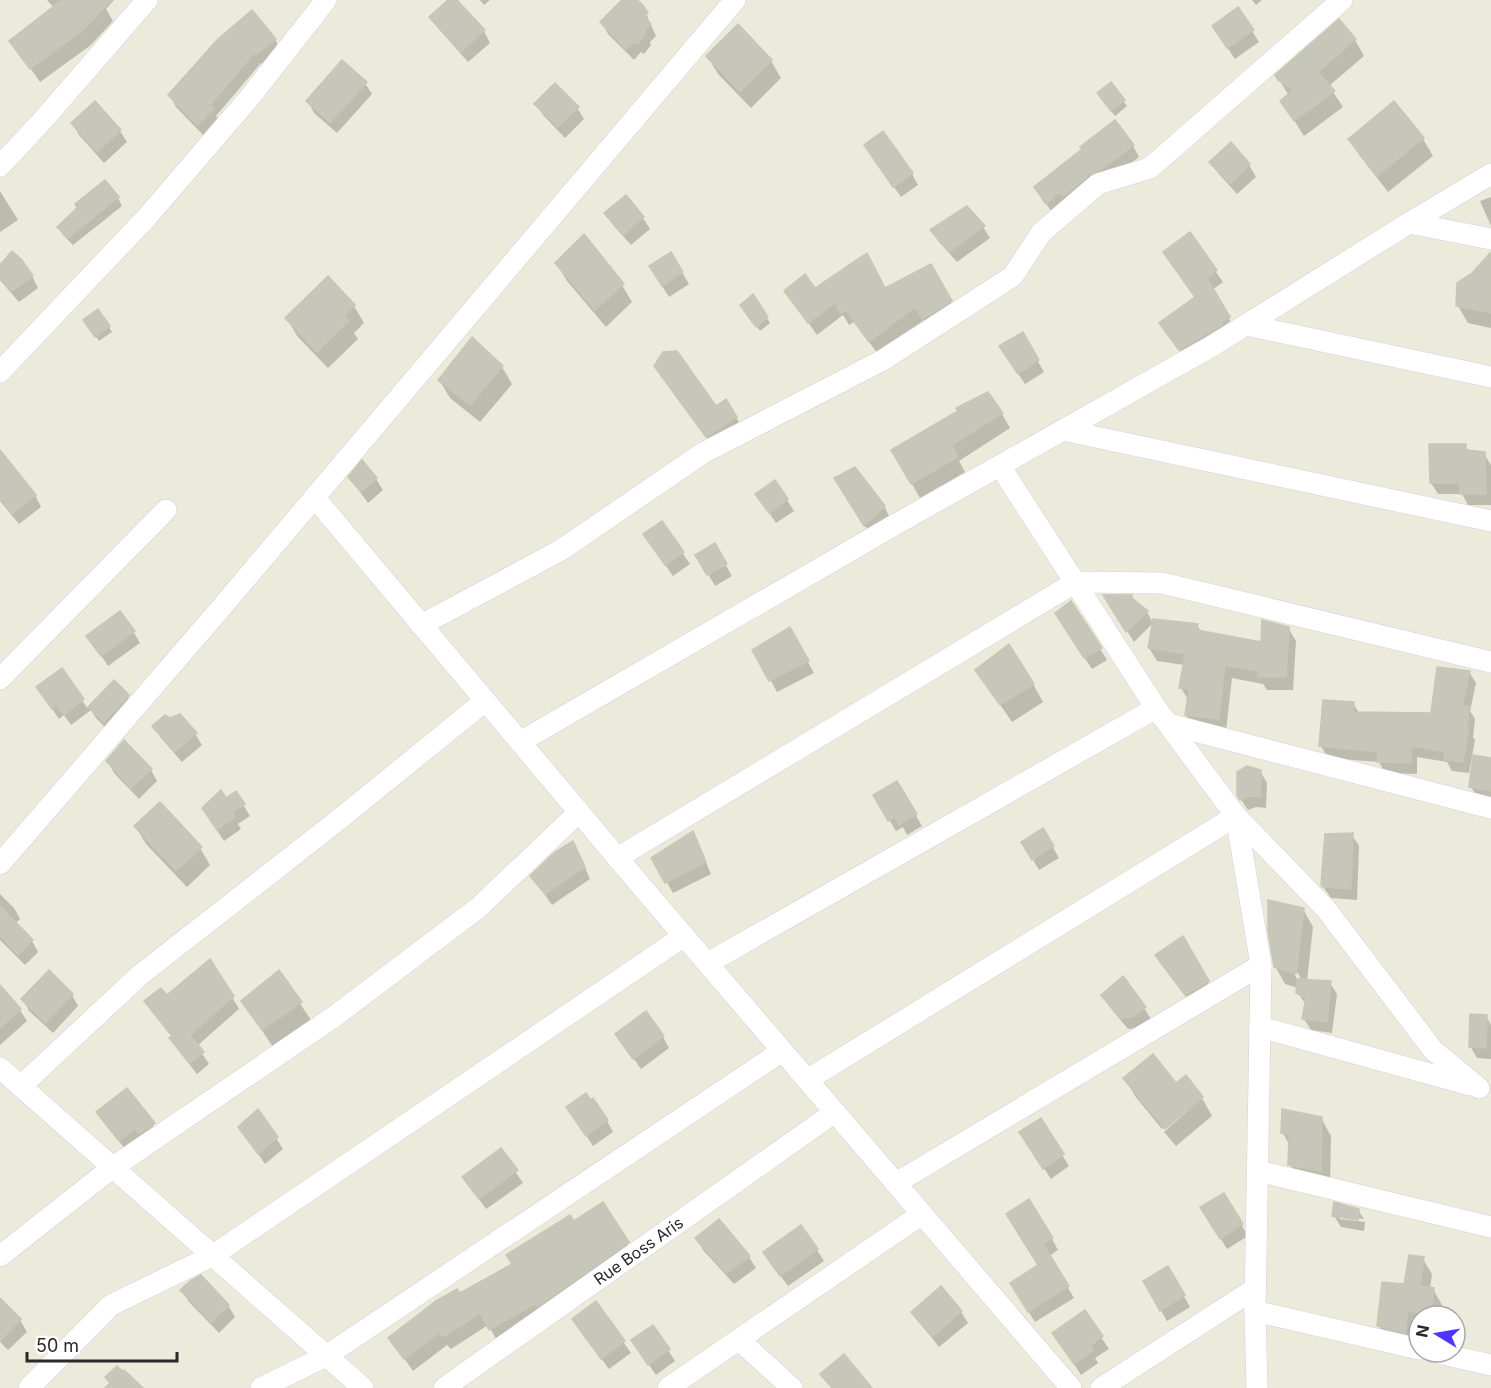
<svg xmlns="http://www.w3.org/2000/svg" width="1491" height="1388" viewBox="0 0 1491 1388" font-family="Inter,sans-serif">
	<rect width="100%" height="100%" fill="#eceada"/>
	<g fill="#0003" fill-rule="evenodd">
		<polygon points="47,0 114,0 106,9 113,21 91,45 40,82 11,41 54,8"/>
		<polygon points="450,0 455,0 484,31 490,43 468,62 438,28 431,17"/>
		<polygon points="480,0 490,0 484,5"/>
		<polygon points="635,0 646,14 656,36 650,42 651,45 644,54 641,52 634,60 608,34 602,22"/>
		<polygon points="1252,0 1262,0 1256,5"/>
		<polygon points="1339,21 1355,40 1364,56 1329,86 1343,107 1304,136 1282,101 1289,96 1277,76"/>
		<polygon points="1252,31 1259,42 1235,59 1220,37"/>
		<polygon points="275,39 281,51 264,66 261,63 216,116 219,121 204,136 176,107 170,95"/>
		<polygon points="708,57 771,61 781,78 751,108 718,74"/>
		<polygon points="365,83 372,94 337,133 314,113 308,101"/>
		<polygon points="1110,84 1127,106 1115,116 1101,99"/>
		<polygon points="536,104 577,108 584,119 565,138 543,115"/>
		<polygon points="73,124 120,131 127,142 104,163 79,135"/>
		<polygon points="1350,139 1423,139 1433,156 1388,192 1360,156"/>
		<polygon points="1231,145 1249,165 1256,177 1237,194 1218,173 1211,162"/>
		<polygon points="1133,146 1139,157 1109,180 1053,214 1043,199"/>
		<polygon points="872,156 912,174 918,185 901,197"/>
		<polygon points="0,191 18,220 0,232"/>
		<polygon points="1491,197 1491,226 1480,201"/>
		<polygon points="118,198 122,206 73,245 63,235 59,227"/>
		<polygon points="606,213 643,218 650,229 631,245 613,225"/>
		<polygon points="983,227 990,238 957,262 939,242 932,231"/>
		<polygon points="1189,234 1223,282 1212,290 1235,329 1186,361 1161,323 1196,298"/>
		<polygon points="671,254 689,284 669,297 657,278"/>
		<polygon points="556,263 622,285 632,302 606,327 567,281"/>
		<polygon points="1491,263 1491,328 1468,323 1458,306"/>
		<polygon points="930,266 958,314 931,332 924,320 878,354 854,322 849,325 843,315 817,335 786,291 885,290"/>
		<polygon points="0,267 32,276 38,288 19,302 0,280"/>
		<polygon points="752,296 770,323 760,331 745,310"/>
		<polygon points="354,306 364,323 354,333 358,339 328,368 297,336 287,318"/>
		<polygon points="88,326 109,327 112,332 99,341"/>
		<polygon points="1022,334 1044,372 1025,384 1007,357"/>
		<polygon points="655,366 715,408 736,417 743,429 714,447"/>
		<polygon points="502,367 512,384 480,422 450,398 440,381"/>
		<polygon points="1002,414 1010,428 959,461 965,472 920,498 893,451"/>
		<polygon points="1465,445 1469,452 1484,454 1491,465 1491,505 1468,505 1462,494 1438,494 1431,483"/>
		<polygon points="0,458 35,495 41,507 19,524 0,501"/>
		<polygon points="350,478 376,479 383,490 368,503"/>
		<polygon points="843,490 884,506 890,518 872,537"/>
		<polygon points="787,500 794,511 776,523 764,505"/>
		<polygon points="662,523 690,564 673,576 652,546"/>
		<polygon points="714,545 732,576 715,586 697,555"/>
		<polygon points="1106,597 1132,597 1147,612 1153,623 1134,642"/>
		<polygon points="1071,603 1107,660 1092,669 1063,625"/>
		<polygon points="1197,625 1201,632 1262,644 1288,628 1296,641 1293,690 1267,690 1263,684 1232,678 1226,731 1194,728 1186,715 1189,701 1181,688 1184,665 1157,661 1149,648"/>
		<polygon points="789,629 814,673 777,692 754,650"/>
		<polygon points="133,631 140,643 108,666 88,636"/>
		<polygon points="61,670 88,709 114,682 128,696 134,707 111,733 96,718 91,710 71,725 64,715 59,719 45,698"/>
		<polygon points="977,671 1033,684 1043,702 1012,722"/>
		<polygon points="1469,672 1476,683 1470,711 1475,719 1473,737 1475,740 1469,773 1452,771 1447,762 1417,757 1417,774 1385,773 1379,762 1328,758 1321,746 1353,703 1359,713 1433,715"/>
		<polygon points="154,727 195,734 202,745 182,762 161,738"/>
		<polygon points="1491,760 1491,800 1478,798 1471,787"/>
		<polygon points="108,761 151,770 157,781 139,799 114,773"/>
		<polygon points="1260,771 1267,783 1266,808 1256,807 1248,810 1238,795"/>
		<polygon points="897,783 922,826 907,835 903,827 896,831 875,796"/>
		<polygon points="236,793 250,816 238,824 241,829 224,841 210,820 226,800"/>
		<polygon points="136,827 200,848 210,865 187,887 146,844"/>
		<polygon points="1043,830 1059,858 1039,870 1023,843"/>
		<polygon points="1352,835 1359,846 1357,900 1331,898 1322,885"/>
		<polygon points="698,844 711,874 673,893 653,858"/>
		<polygon points="579,854 590,879 552,905 532,876"/>
		<polygon points="0,894 14,908 20,919 15,924 32,941 38,952 25,965 0,940"/>
		<path d="M1303 909 1313 927 1307 981 1330 983 1337 994 1332 1033 1311 1030 1304 1019 1306 1005 1298 993V988L1285 984 1275 966ZM1294 966 1302 981H1298L1291 968Z"/>
		<polygon points="1183,938 1214,993 1193,1006 1157,956"/>
		<polygon points="279,972 311,1020 273,1047 243,1002"/>
		<polygon points="0,987 20,1010 27,1021 0,1045"/>
		<polygon points="72,995 78,1006 53,1033 29,1011 23,999"/>
		<polygon points="1103,995 1144,1008 1151,1019 1139,1028 1128,1029 1109,1006"/>
		<polygon points="232,997 239,1009 197,1046 209,1064 197,1074 178,1050 171,1039 173,1038 146,1002 166,998"/>
		<polygon points="1486,1016 1491,1025 1491,1059 1477,1058 1470,1046"/>
		<polygon points="663,1037 669,1048 641,1069 624,1045"/>
		<polygon points="1125,1078 1176,1085 1201,1097 1162,1129 1135,1096"/>
		<polygon points="127,1090 160,1135 127,1152 98,1112"/>
		<polygon points="1202,1098 1212,1116 1176,1146 1164,1132"/>
		<polygon points="1321,1118 1331,1136 1330,1188 1300,1182 1290,1164 1290,1146 1283,1133"/>
		<polygon points="575,1119 607,1121 613,1132 593,1146"/>
		<polygon points="1040,1120 1069,1166 1051,1179 1028,1144"/>
		<polygon points="240,1128 276,1138 283,1149 265,1164"/>
		<polygon points="501,1150 523,1183 486,1209 471,1188"/>
		<polygon points="1224,1195 1248,1236 1227,1249 1202,1208"/>
		<polygon points="1358,1210 1364,1219 1340,1216 1340,1219 1365,1222 1364,1231 1341,1227 1334,1216"/>
		<polygon points="719,1221 749,1257 756,1268 734,1284 703,1250 697,1238"/>
		<polygon points="573,1224 627,1243 635,1256 498,1342 488,1325 451,1349 447,1345 413,1371 390,1338 459,1295 513,1265"/>
		<polygon points="1014,1226 1052,1239 1058,1250 1049,1256 1074,1298 1035,1322 1018,1295 1039,1266"/>
		<polygon points="817,1250 824,1261 788,1286 772,1264"/>
		<polygon points="1423,1259 1432,1274 1430,1289 1433,1289 1442,1305 1441,1316 1419,1316 1419,1326 1416,1326 1413,1347 1388,1341 1379,1326"/>
		<polygon points="1168,1268 1190,1307 1167,1321 1145,1282"/>
		<polygon points="941,1288 961,1312 968,1323 939,1347 920,1323 913,1312"/>
		<polygon points="182,1291 228,1305 235,1317 219,1333 189,1302"/>
		<polygon points="0,1300 20,1320 27,1332 8,1350 0,1342"/>
		<polygon points="596,1303 631,1353 609,1369 580,1330"/>
		<polygon points="1084,1312 1109,1349 1095,1358 1098,1363 1081,1375 1054,1333"/>
		<polygon points="653,1327 675,1361 656,1375 640,1352"/>
	</g>
	<g fill="#c7c6ba" stroke="#c7c7b4" stroke-width="1.5">
		<polygon points="62,0 112,0 83,30 30,69 9,41"/>
		<polygon points="448,0 457,0 485,30 461,52 429,17"/>
		<polygon points="622,0 637,0 642,4 648,13 644,17 651,24 645,30 646,33 638,44 634,42 626,49 600,22"/>
		<polygon points="1238,7 1254,30 1227,48 1212,26"/>
		<polygon points="252,10 276,39 256,55 254,53 210,105 214,109 197,125 168,95 217,40"/>
		<polygon points="1339,19 1356,39 1318,72 1335,91 1294,121 1280,101 1293,90 1278,80 1275,75"/>
		<polygon points="738,24 772,60 740,92 706,56"/>
		<polygon points="342,60 367,82 330,123 306,101"/>
		<polygon points="1111,82 1125,100 1111,111 1097,93"/>
		<polygon points="555,83 579,107 558,127 534,104"/>
		<polygon points="95,101 121,130 97,152 71,123"/>
		<polygon points="1394,101 1424,138 1377,176 1348,139"/>
		<polygon points="1115,120 1134,145 1102,169 1090,174 1065,195 1058,193 1046,204 1034,187 1082,149 1080,147"/>
		<polygon points="883,131 913,173 893,187 864,145"/>
		<polygon points="1231,142 1250,164 1230,184 1209,162"/>
		<polygon points="105,180 119,197 68,238 57,227 77,208 75,204"/>
		<polygon points="626,195 644,217 623,235 604,213"/>
		<polygon points="967,206 985,226 949,252 930,230"/>
		<polygon points="1190,232 1217,270 1207,278 1230,317 1221,322 1223,324 1179,350 1159,323 1195,297 1163,252"/>
		<polygon points="584,234 624,284 595,310 555,263"/>
		<polygon points="12,251 22,260 33,276 11,292 0,277 0,265"/>
		<polygon points="671,252 683,272 662,286 649,266"/>
		<polygon points="1491,252 1491,313 1456,306 1457,283 1472,273"/>
		<polygon points="867,253 885,288 931,264 952,301 922,319 915,307 869,342 846,310 840,313 835,303 808,323 784,291 805,274 815,288"/>
		<polygon points="328,276 355,305 344,316 349,321 317,352 285,318"/>
		<polygon points="753,294 768,317 756,327 740,305"/>
		<polygon points="98,309 110,326 95,337 83,320"/>
		<polygon points="1023,332 1039,360 1018,374 999,346"/>
		<polygon points="472,337 503,366 470,405 438,380"/>
		<polygon points="677,351 716,406 726,399 737,417 706,437 654,366 663,352"/>
		<polygon points="988,392 1003,413 952,445 958,457 911,484 891,450 958,411 956,408"/>
		<polygon points="1429,444 1466,444 1466,450 1485,452 1486,494 1460,494 1459,483 1430,483"/>
		<polygon points="0,450 36,495 12,514 0,499"/>
		<polygon points="362,460 377,478 361,492 348,477"/>
		<polygon points="855,467 885,506 864,526 834,478"/>
		<polygon points="775,480 788,499 769,513 755,494"/>
		<polygon points="662,521 684,552 665,565 643,534"/>
		<polygon points="715,543 727,564 707,575 695,555"/>
		<polygon points="1103,595 1132,595 1132,598 1148,611 1126,632"/>
		<polygon points="1071,601 1102,648 1084,658 1055,613"/>
		<polygon points="120,611 135,631 101,656 86,636"/>
		<polygon points="1153,619 1198,624 1197,630 1261,642 1262,620 1289,627 1286,677 1258,677 1258,671 1225,665 1219,719 1185,715 1189,689 1179,688 1185,654 1148,648"/>
		<polygon points="790,627 809,661 769,681 752,650"/>
		<polygon points="1009,644 1034,684 1000,705 975,670"/>
		<polygon points="1437,667 1470,671 1462,706 1469,706 1467,727 1469,727 1463,762 1444,760 1445,752 1411,746 1411,763 1377,762 1378,752 1319,746 1323,700 1354,702 1353,712 1431,713"/>
		<polygon points="62,668 84,699 64,715 56,705 52,709 36,687"/>
		<polygon points="114,680 129,695 104,722 88,707"/>
		<polygon points="180,714 197,733 175,752 152,726 165,715 170,718"/>
		<polygon points="124,740 152,769 131,788 106,761"/>
		<polygon points="1473,755 1491,758 1491,791 1469,787"/>
		<polygon points="1247,766 1261,770 1260,797 1249,796 1240,800 1237,795 1237,772"/>
		<polygon points="897,781 917,814 899,825 895,817 888,821 873,795"/>
		<polygon points="221,790 226,798 236,791 245,804 232,812 235,817 217,830 202,808"/>
		<polygon points="160,802 202,847 176,871 134,826"/>
		<polygon points="1043,828 1054,846 1032,860 1021,842"/>
		<polygon points="693,831 706,862 665,883 651,858"/>
		<polygon points="1353,833 1351,889 1323,887 1321,885 1325,834"/>
		<polygon points="573,841 585,867 545,894 530,876 555,852"/>
		<polygon points="1268,900 1304,908 1296,974 1274,967 1268,931"/>
		<polygon points="0,906 33,940 18,955 0,936"/>
		<polygon points="1183,936 1209,981 1185,995 1155,955"/>
		<polygon points="210,959 234,996 190,1035 204,1052 190,1063 169,1038 172,1036 144,1001 161,988 167,995"/>
		<polygon points="49,970 73,994 45,1023 21,999"/>
		<polygon points="279,970 302,1002 262,1030 241,1001"/>
		<polygon points="1123,976 1146,1007 1133,1017 1120,1018 1101,995"/>
		<polygon points="1297,979 1331,981 1327,1022 1302,1019 1306,998 1296,993"/>
		<polygon points="0,985 21,1009 0,1028"/>
		<polygon points="646,1011 664,1036 633,1059 615,1034"/>
		<polygon points="1470,1014 1487,1015 1486,1048 1469,1047"/>
		<polygon points="1153,1054 1176,1083 1186,1075 1203,1097 1165,1129 1123,1078"/>
		<polygon points="127,1088 155,1123 139,1134 135,1129 119,1141 96,1112"/>
		<polygon points="586,1093 591,1100 593,1098 608,1120 586,1136 566,1107"/>
		<polygon points="258,1109 278,1137 258,1154 238,1127"/>
		<polygon points="1282,1109 1322,1117 1321,1171 1288,1165 1289,1135 1281,1133"/>
		<polygon points="1041,1118 1064,1154 1043,1169 1019,1132"/>
		<polygon points="501,1148 518,1170 479,1199 462,1177"/>
		<polygon points="1224,1193 1243,1224 1220,1239 1200,1207"/>
		<polygon points="1029,1199 1053,1238 1043,1244 1069,1286 1028,1312 1010,1283 1038,1265 1006,1214"/>
		<polygon points="603,1202 629,1242 537,1307 535,1304 489,1330 480,1313 443,1337 439,1333 404,1359 388,1338 436,1301 457,1289 460,1293 512,1264 506,1255 570,1215 574,1221"/>
		<polygon points="1334,1202 1359,1209 1358,1220 1332,1216"/>
		<polygon points="719,1219 750,1256 726,1273 695,1238"/>
		<polygon points="801,1225 818,1249 780,1276 763,1252"/>
		<polygon points="1409,1255 1424,1257 1420,1286 1434,1288 1431,1314 1408,1311 1405,1333 1377,1326 1382,1282 1404,1284"/>
		<polygon points="1168,1266 1185,1295 1160,1311 1143,1281"/>
		<polygon points="201,1275 229,1305 211,1322 180,1290 190,1281"/>
		<polygon points="941,1286 962,1311 932,1337 911,1312"/>
		<polygon points="0,1298 21,1319 0,1341"/>
		<polygon points="596,1301 625,1341 601,1359 572,1319"/>
		<polygon points="1085,1310 1103,1336 1090,1346 1093,1351 1074,1364 1052,1333"/>
		<polygon points="653,1325 670,1349 648,1365 631,1340"/>
		<polygon points="844,1354 872,1388 832,1388 820,1374"/>
		<polygon points="117,1366 122,1371 124,1370 143,1388 105,1388 110,1383 105,1377"/>
	</g>
	<g fill="none" stroke-linecap="round" stroke-linejoin="round">
		<g stroke="#d2d0e3" stroke-width="22">
			<g id="street">
				<polyline points="0,166 43,120 147,0"/>
				<polyline points="1409,223 1491,174"/>
				<polyline points="1246,325 1491,377"/>
				<polyline points="0,372 147,217 250,97 326,0"/>
				<polyline points="1063,430 1491,521"/>
				<polyline points="1000,466 1156,708 1236,816 1261,965 1255,1311 1257,1388"/>
				<polyline points="315,498 642,887 1071,1388"/>
				<polyline points="421,625 561,550 703,453 883,360 1013,276 1041,233 1098,184 1150,168 1342,0"/>
				<polyline points="0,679 166,510"/>
				<polyline points="1168,724 1491,808"/>
				<polyline points="520,742 898,523 1212,346 1409,223 1491,239"/>
				<polyline points="617,858 1076,582 1162,583 1491,662"/>
				<polyline points="0,864 221,608 735,0"/>
				<polyline points="708,963 1156,708"/>
				<polyline points="1260,1027 1470,1085"/>
				<polyline points="0,1068 363,1388"/>
				<polyline points="807,1080 1236,816 1326,909 1433,1050 1479,1088"/>
				<polyline points="21,1086 140,975 337,821 485,701"/>
				<polyline points="1258,1171 1491,1227"/>
				<polyline points="896,1183 1261,965"/>
				<polyline points="0,1256 112,1168 335,1016 478,908 579,812"/>
				<polyline points="1255,1311 1419,1349"/>
				<polyline points="739,1340 792,1388"/>
				<polyline points="1434,1352 1491,1365"/>
				<polyline points="29,1388 111,1305 212,1256 684,936"/>
				<polyline points="261,1388 326,1356 782,1051"/>
				<path id="s1" d="M444 1388 835 1112"/>
				<polyline points="668,1388 922,1214"/>
				<polyline points="1101,1388 1256,1288"/>
			</g>
		</g>
		<use href="#street" stroke="#fff" stroke-width="21"/>
	</g>
	<g text-anchor="middle" stroke-width="4.5" stroke-linejoin="round" paint-order="stroke">
		<g font-size="16" fill="#292929" stroke="#fff">
			<text dy="6" stroke="none"><textPath href="#s1" startOffset="238">Rue Boss Aris</textPath></text>
		</g>
	</g>
	<g transform="translate(1437 1334) rotate(281)"><circle r="28" fill="#ffffff" stroke="#a9a9a9" stroke-width="1.5"/>
	<path d="M0-4.5L10 22L0 15L-10 22Z" fill="#4f35ff"/>
	<text y="-9" font-size="16" font-weight="bold" text-anchor="middle" fill="#292929">N</text>
	</g>
	<path d="M27 1352v9h150v-9" fill="none" stroke="#292929" stroke-width="3"/>
	<text x="36" y="1352" font-size="18" fill="#292929" stroke="#ffffff" stroke-width="4.5" paint-order="stroke">50 m</text>
</svg>
